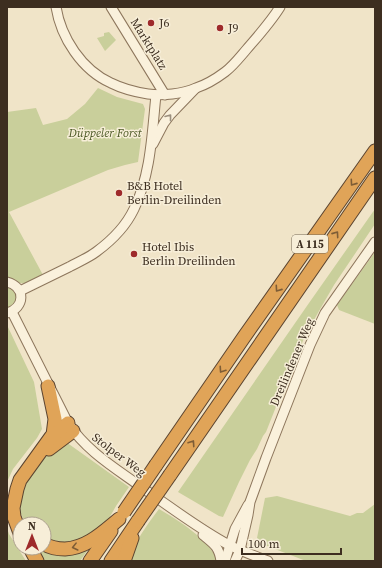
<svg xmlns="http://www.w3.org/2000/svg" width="382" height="568" viewBox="0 0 382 568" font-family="'Source Serif 4',serif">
	<rect width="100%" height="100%" fill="#f0e4c8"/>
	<g fill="#c9cf9b">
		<polygon points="109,32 116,40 105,51 97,38 104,36 104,33"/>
		<path d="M98 88 117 97 143 104 145 109 138 162 125 165 108 170 9 212 43 275C26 284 25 286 7 279V112L36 108 43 125 67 119 85 104Z"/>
		<polygon points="375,209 375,224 334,285 319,311 305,336 293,364 266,432 263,436 257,449 250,460 239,482 223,517 219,516 178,492 309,303"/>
		<polygon points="375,252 375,324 339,310 337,305"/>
		<polygon points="7,285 17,292 17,304 7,310"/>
		<polygon points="7,325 34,382 42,429 37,438 13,469 7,482"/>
		<polygon points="66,442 129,487 116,506 108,520 92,535 80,542 63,545 44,539 44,524 26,524 20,512 20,495 26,480 48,454"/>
		<polygon points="277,496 350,516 357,513 363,513 375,504 375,561 306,561 262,544 257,538 265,498"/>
		<path d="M159 509C181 522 205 537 219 561H128C135 541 147 525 159 509Z"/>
		<polygon points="7,528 9,534 26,561 7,561"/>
		<polygon points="94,541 80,561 41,561 34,548 44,548"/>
	</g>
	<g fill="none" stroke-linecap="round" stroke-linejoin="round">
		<g stroke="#8d765c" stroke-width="11">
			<g id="minor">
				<path d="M56 7C61 38 82 70 111 83 123 89 135 92 148 94 163 96 182 94 196 88 205 85 217 78 225 72 233 66 240 57 246 50 258 36 270 23 280 7"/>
				<polyline points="111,7 165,95"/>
				<polyline points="153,144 164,123 170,115 195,89"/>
				<path d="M7 282C26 287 25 308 7 313"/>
				<path d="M20 291C36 283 53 275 69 267 78 262 88 258 96 252 111 241 126 226 134 209 151 174 152 133 156 95"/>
				<path d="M12 312 68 423C87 452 117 469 144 489 172 508 199 529 229 545 241 551 255 556 268 561"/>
				<path d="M203 535C214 544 219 547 221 561"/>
				<polyline points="225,561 235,529 248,505"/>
				<polyline points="235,561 240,550 248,515 250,502 266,458 310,345 325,313 375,242"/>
			</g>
		</g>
		<g stroke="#5b4430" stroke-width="15">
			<g id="highway">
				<polyline points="48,386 55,419 53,435"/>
				<polyline points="49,449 73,431"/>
				<polyline points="156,465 244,337 375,151"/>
				<polyline points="170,475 375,178"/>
				<polyline points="20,533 14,517 13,508 17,489 20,480 51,437 68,423"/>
				<path d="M44 544C51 548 58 549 65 549 87 548 103 532 119 519"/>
				<polyline points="30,548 37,561"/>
				<polyline points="90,561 111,531"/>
				<polyline points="111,561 138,521"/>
				<polyline points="124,561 132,538"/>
			</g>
		</g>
		<use href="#minor" stroke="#faf1dc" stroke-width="9"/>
		<use href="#highway" stroke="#e0a458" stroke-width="13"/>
		<g stroke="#5b4430" stroke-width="15" stroke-linecap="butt">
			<g id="highway-bridge">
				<polyline points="124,512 156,465"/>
				<polyline points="138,521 170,475"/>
			</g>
		</g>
		<use href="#highway-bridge" stroke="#e0a458" stroke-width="13"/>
	</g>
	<defs><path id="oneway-chevron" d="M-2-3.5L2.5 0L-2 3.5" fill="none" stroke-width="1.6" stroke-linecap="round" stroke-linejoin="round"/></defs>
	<use stroke="#9c907e" href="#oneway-chevron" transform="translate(169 117) rotate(-52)"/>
	<g stroke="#7e5d36">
		<use href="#oneway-chevron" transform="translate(353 183) rotate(125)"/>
		<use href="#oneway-chevron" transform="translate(336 234) rotate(-55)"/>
		<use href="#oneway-chevron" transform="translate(278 289) rotate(125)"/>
		<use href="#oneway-chevron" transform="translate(222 370) rotate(124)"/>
		<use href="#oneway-chevron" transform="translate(192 443) rotate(-56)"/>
		<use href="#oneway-chevron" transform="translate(75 547) rotate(166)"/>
	</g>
	<g fill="#9e2a2b" stroke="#f7eed8" stroke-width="1.5">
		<circle cx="151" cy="23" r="4"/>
		<circle cx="220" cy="28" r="4"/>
		<circle cx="119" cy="193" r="4"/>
		<circle cx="134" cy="254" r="4"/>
	</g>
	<g text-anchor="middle" stroke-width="3" stroke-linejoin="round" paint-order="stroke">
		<rect fill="#f7eed8" stroke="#756857" stroke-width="1" x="292" y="235" width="36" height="18" rx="3"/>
		<g font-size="11" font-weight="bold" fill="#3d2e20">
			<text x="310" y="248">A 115</text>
		</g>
		<g font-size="12" fill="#3d2e20" stroke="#f7eed8" text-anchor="start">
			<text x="159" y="27">J6</text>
			<text x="228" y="32">J9</text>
			<text x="127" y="190">B&amp;B Hotel<tspan x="127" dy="14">Berlin-Dreilinden</tspan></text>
			<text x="142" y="251">Hotel Ibis<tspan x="142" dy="14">Berlin Dreilinden</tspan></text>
		</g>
		<g font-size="12" fill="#3d2e20" stroke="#f7eed8">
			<text transform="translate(149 44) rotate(58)" y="4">Marktplatz</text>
			<text transform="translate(292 362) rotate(-67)" y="4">Dreilindener Weg</text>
			<text transform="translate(119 455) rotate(37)" y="4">Stolper Weg</text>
		</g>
		<g font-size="12" font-style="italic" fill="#4d5a26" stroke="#f7eed8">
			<text x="105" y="137">Düppeler Forst</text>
		</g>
	</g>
	<rect width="382" height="568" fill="none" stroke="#3d2e20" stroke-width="16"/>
	<g transform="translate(32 536)"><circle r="19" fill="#f7eed8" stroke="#ada18e"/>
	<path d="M0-3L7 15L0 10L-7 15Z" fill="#9e2a2b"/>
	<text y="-6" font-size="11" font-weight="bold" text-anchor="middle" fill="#3d2e20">N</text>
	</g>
	<path d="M242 548v6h99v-6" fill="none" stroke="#3d2e20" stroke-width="2"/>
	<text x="248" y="548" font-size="12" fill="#3d2e20" stroke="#f7eed8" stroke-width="3" paint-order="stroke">100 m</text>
</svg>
